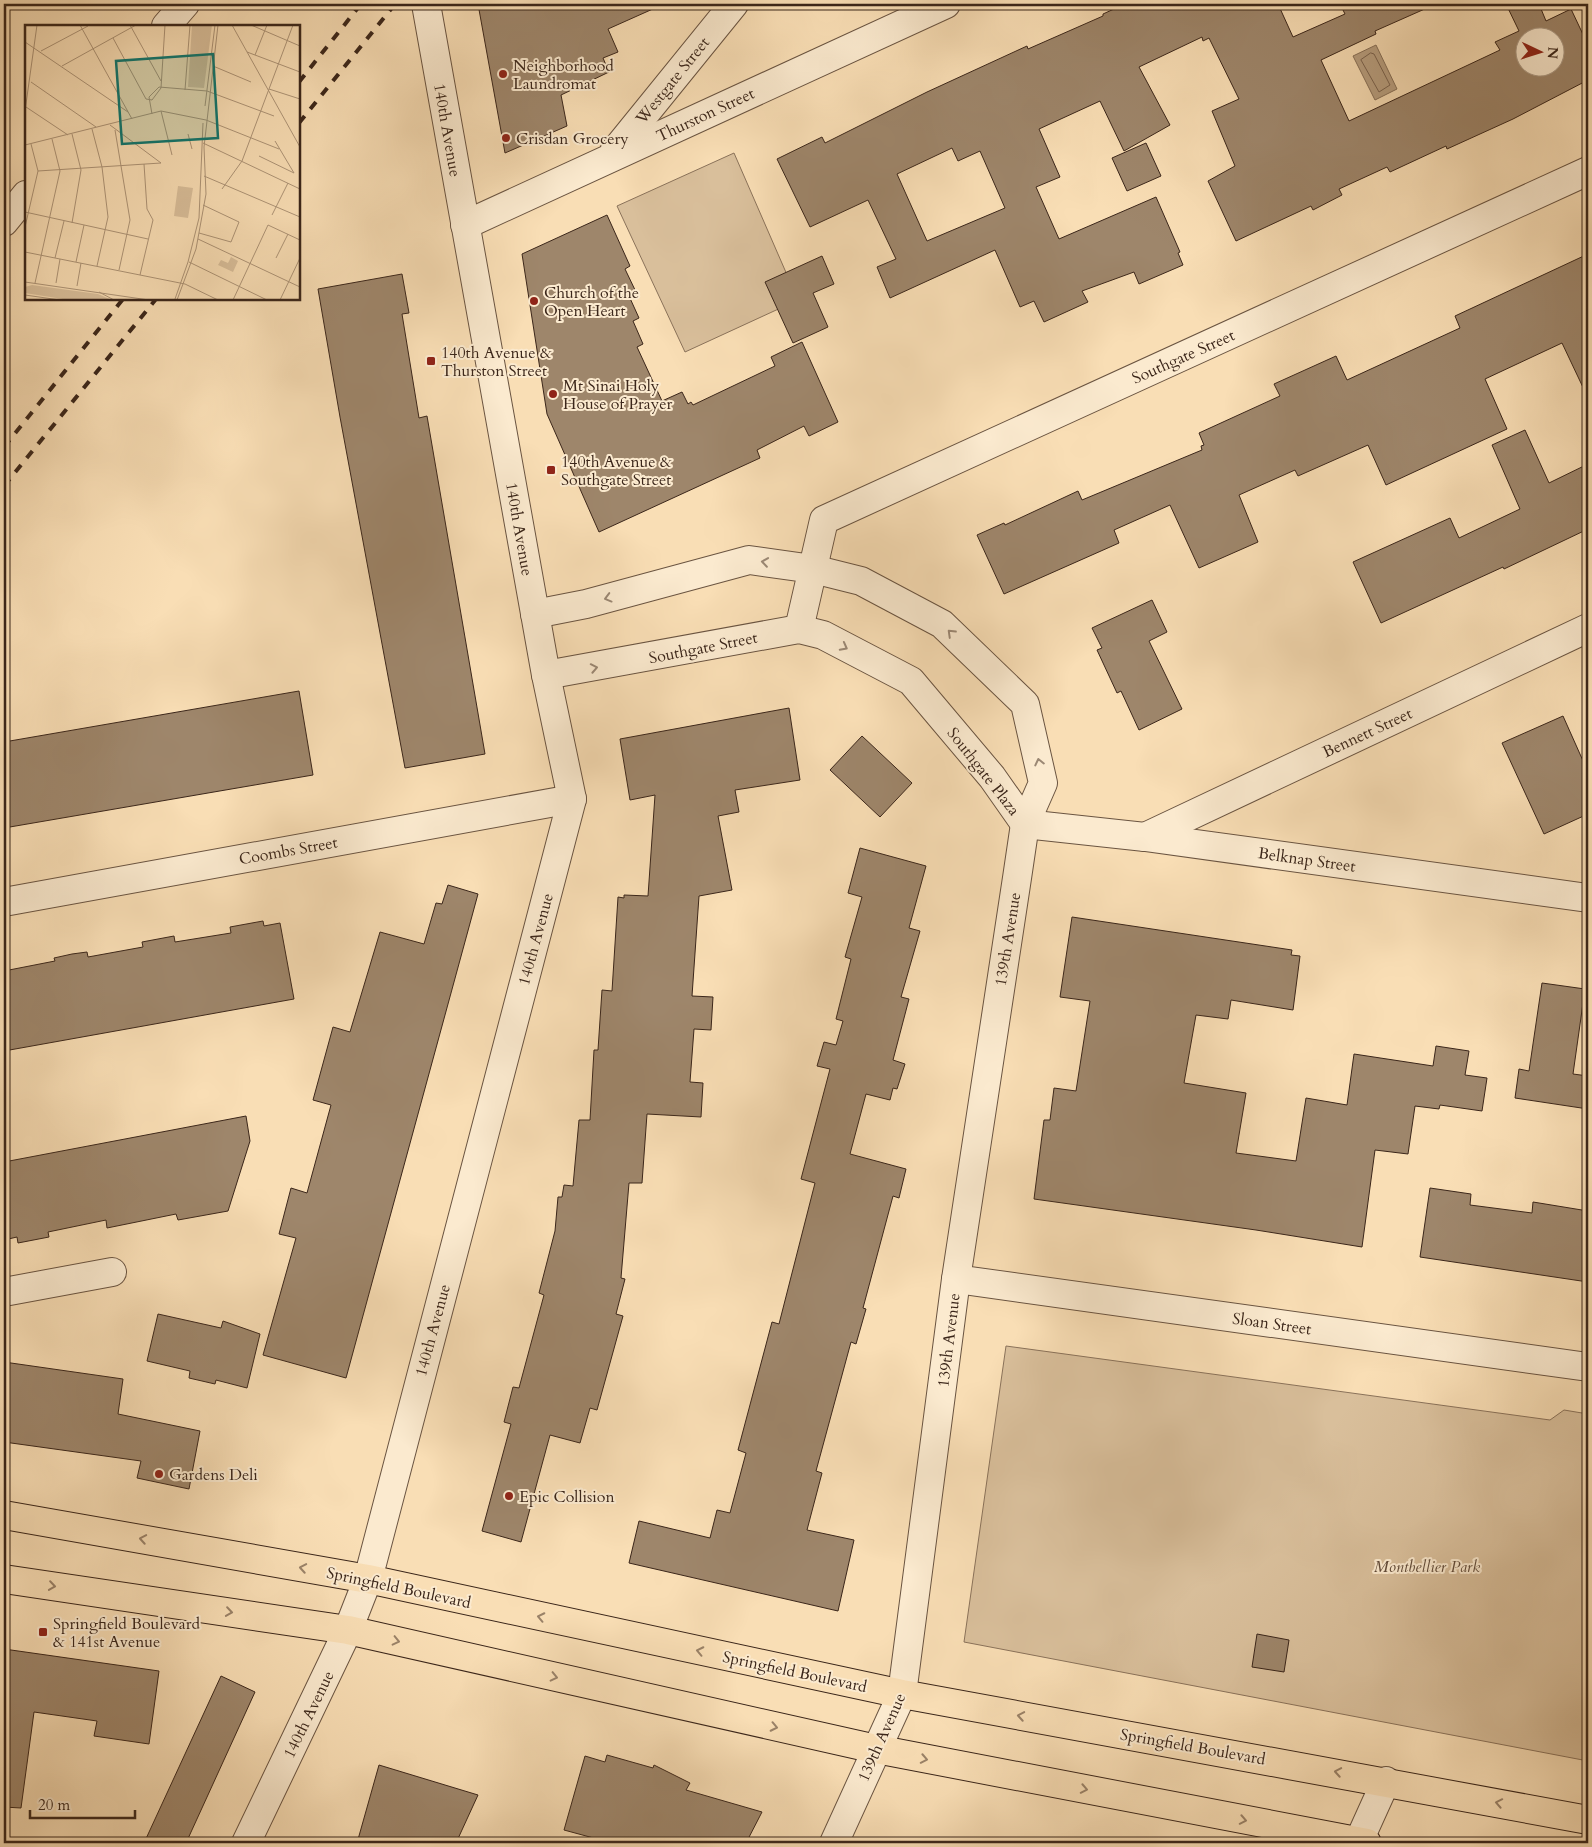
<svg xmlns="http://www.w3.org/2000/svg" width="1592" height="1847" viewBox="0 0 1592 1847" font-family="Cardo,serif">
	<rect width="100%" height="100%" fill="#f9deb5"/>
	<filter id="stains"><feTurbulence type="fractalNoise" baseFrequency=".004" numOctaves="4"/><feColorMatrix values="0 0 0 0 .2 0 0 0 0 .09 0 0 0 0 .02 0 0 0 .5 -.17"/></filter>
	<radialGradient id="worn" r=".72"><stop offset=".6" stop-color="#630" stop-opacity="0"/><stop offset="1" stop-color="#630" stop-opacity=".3"/></radialGradient>
	<g fill="#d9bf9b" stroke="#8a725a">
		<polygon points="734,153 798,300 685,352 617,206"/>
		<polygon points="1006,1346 1550,1420 1564,1410 1588,1414 1588,1761 964,1642"/>
	</g>
	<polygon fill="#b89f80" stroke="#866f57" points="1376,45 1397,89 1375,100 1353,56"/>
	<g fill="none" stroke-linecap="round" stroke-linejoin="round">
		<polygon stroke="#7a624d" stroke-width="1" points="1371,53 1374,54 1390,85 1379,92 1361,60"/>
	</g>
	<g fill="#9e866b" stroke="#3b261a" fill-rule="evenodd">
		<polygon points="478,4 664,4 608,29 618,52 603,58 609,72 561,95 567,126 505,153"/>
		<path d="M1125 4H1278L1293 37 1345 14 1340 4H1436L1375 31 1376 34 1321 60 1349 121 1500 50 1495 42 1519 31 1506 4H1539L1546 21 1571 9 1588 45V80L1513 119 1447 149 1446 146 1390 172 1387 167 1339 189 1342 195 1313 210 1311 206 1236 241 1208 181 1235 166 1212 111 1239 99 1209 38 1203 41 1202 37 1139 67 1170 125 1124 151 1100 101 1039 129 1060 177 1036 187 1059 239 1156 197 1180 252 1178 253 1183 265 1139 284 1134 272 1082 291 1088 302 1044 322 1034 301 1020 307 995 250 890 298 877 267 896 259 868 200 810 227 777 159 822 137 825 143 927 92 1027 46 1028 49 1103 16V14ZM1524 38H1554V68H1524ZM952 148 958 161 980 151 1005 208 927 241 897 174Z"/>
		<polygon points="1146,143 1161,176 1127,191 1112,158"/>
		<polygon points="607,215 630,266 625,269 636,292 629,296 639,318 633,321 643,344 637,347 662,401 682,392 688,404 691,402 693,405 775,366 771,357 802,342 838,422 809,436 804,426 757,450 760,458 599,532 547,414 522,254"/>
		<polygon points="1588,254 1588,398 1562,343 1485,379 1507,429 1386,485 1368,445 1298,476 1295,470 1239,495 1258,542 1199,568 1170,505 1114,530 1119,543 1004,594 977,535 1004,523 1005,525 1078,491 1082,500 1202,450 1201,446 1204,445 1199,433 1280,396 1274,384 1336,356 1347,380 1460,328 1455,316"/>
		<polygon points="822,256 834,284 813,293 828,327 793,343 765,282"/>
		<polygon points="402,274 409,313 402,314 419,418 427,416 485,754 405,768 340,417 318,289"/>
		<polygon points="1525,430 1549,483 1588,464 1588,529 1504,569 1503,567 1381,623 1353,562 1450,518 1459,538 1520,509 1492,445"/>
		<polygon points="1152,600 1167,632 1149,641 1182,709 1139,730 1121,691 1117,693 1097,650 1102,648 1092,628"/>
		<polygon points="299,691 313,775 4,828 4,742"/>
		<polygon points="789,708 800,780 735,790 739,812 718,816 732,890 699,896 692,996 713,997 711,1030 694,1029 690,1082 703,1083 701,1117 647,1114 642,1183 629,1183 621,1278 625,1279 616,1314 623,1316 597,1410 590,1408 580,1443 550,1435 521,1542 482,1531 511,1424 504,1422 513,1387 519,1388 544,1295 539,1293 555,1231 558,1197 562,1197 564,1185 573,1186 579,1120 590,1120 594,1050 598,1050 602,990 612,991 618,897 624,898 624,895 648,896 655,795 630,800 620,739"/>
		<polygon points="1563,716 1588,772 1588,814 1544,834 1502,743"/>
		<polygon points="862,736 912,783 880,817 830,770"/>
		<polygon points="860,848 926,866 909,928 920,931 901,997 909,999 893,1060 905,1064 897,1089 893,1088 890,1100 866,1094 850,1154 906,1169 899,1198 893,1196 863,1308 866,1309 856,1344 851,1342 816,1471 822,1473 807,1530 854,1540 838,1611 629,1563 639,1521 710,1538 717,1510 730,1513 746,1453 738,1450 772,1322 779,1324 815,1183 801,1179 830,1069 817,1066 824,1042 836,1045 843,1021 836,1019 851,959 845,957 862,897 848,893"/>
		<polygon points="448,885 478,894 346,1378 263,1355 296,1238 279,1234 291,1188 307,1193 331,1105 313,1100 333,1027 350,1032 380,932 424,944 436,903 442,904"/>
		<polygon points="1072,917 1292,950 1291,955 1300,956 1293,1010 1231,1000 1228,1019 1196,1015 1184,1083 1246,1093 1236,1153 1296,1161 1306,1098 1347,1105 1354,1054 1433,1066 1436,1046 1469,1051 1465,1075 1487,1078 1482,1111 1440,1105 1439,1109 1415,1106 1408,1154 1375,1150 1362,1247 1256,1230 1034,1199 1044,1120 1050,1120 1054,1088 1076,1091 1090,1001 1060,997"/>
		<polygon points="263,921 264,926 280,923 294,999 4,1051 4,971 55,961 54,958 72,954 87,952 88,957 143,947 142,942 174,936 175,942 231,933 230,927"/>
		<polygon points="1542,983 1585,989 1573,1074 1588,1076 1588,1109 1515,1098 1519,1069 1529,1071"/>
		<polygon points="246,1116 250,1141 228,1211 178,1220 176,1214 107,1228 106,1220 48,1232 49,1237 18,1243 17,1237 4,1240 4,1162"/>
		<polygon points="1430,1188 1471,1194 1470,1205 1532,1213 1533,1202 1588,1211 1588,1282 1420,1257"/>
		<polygon points="158,1314 221,1328 223,1321 260,1334 247,1388 216,1380 215,1384 189,1378 190,1371 147,1361"/>
		<polygon points="4,1362 123,1379 118,1414 200,1431 189,1489 137,1478 141,1461 4,1442"/>
		<polygon points="1257,1634 1289,1640 1284,1672 1252,1667"/>
		<polygon points="4,1649 159,1671 149,1744 94,1736 97,1721 34,1712 21,1808 4,1807"/>
		<polygon points="221,1676 255,1692 186,1843 144,1843"/>
		<polygon points="607,1755 653,1768 654,1765 690,1783 686,1790 762,1812 746,1843 612,1843 564,1830 585,1756 605,1762"/>
		<polygon points="379,1765 478,1795 456,1843 357,1843"/>
	</g>
	<g fill="none" stroke-linecap="round" stroke-linejoin="round">
		<g stroke="#6a5441" stroke-width="30">
			<g id="minor">
				<polyline points="166,26 185,4"/>
				<polyline points="614,152 734,4"/>
				<polyline points="4,222 26,195"/>
				<polyline points="465,225 946,4"/>
				<polyline points="535,614 586,604 749,560 813,569 861,581 942,624 1025,704 1043,783 1025,824 1017,878 956,1279 902,1694 834,1843"/>
				<polyline points="799,629 824,520 1588,171"/>
				<polyline points="546,675 799,629 823,635 911,681 992,777 1025,824"/>
				<polyline points="1025,824 1145,837 1588,898"/>
				<polyline points="1145,837 1588,628"/>
				<polyline points="4,902 572,799"/>
				<polyline points="956,1279 1588,1367"/>
				<polyline points="4,1292 112,1272"/>
				<polyline points="246,1843 348,1630 368,1579 572,799 546,675 426,4"/>
				<polyline points="1358,1843 1386,1781"/>
			</g>
		</g>
		<g stroke="#3b261a" stroke-width="30">
			<g id="primary">
				<polyline points="4,1515 368,1579 902,1694 1588,1820"/>
				<polyline points="4,1579 348,1630 876,1749 1367,1843"/>
			</g>
		</g>
		<use href="#minor" stroke="#fbeacf" stroke-width="28"/>
		<use href="#primary" stroke="#f9deb5" stroke-width="28"/>
		<g stroke="#3b261a" stroke-width="4" stroke-dasharray="9 9" stroke-linecap="butt">
			<polyline points="299,82 361,4"/>
			<polyline points="299,123 395,4"/>
			<polyline points="4,447 123,299"/>
			<polyline points="4,486 156,299"/>
		</g>
	</g>
	<defs><path id="oneway-chevron" d="M-2-3.5L2.5 0L-2 3.5" fill="none" stroke-width="1.6" stroke-linecap="round" stroke-linejoin="round" transform="scale(1.25)"/></defs>
	<g stroke="#9b8874">
		<use href="#oneway-chevron" transform="translate(765 562) rotate(-172)"/>
		<use href="#oneway-chevron" transform="translate(608 598) rotate(165)"/>
		<use href="#oneway-chevron" transform="translate(951 633) rotate(-136)"/>
		<use href="#oneway-chevron" transform="translate(844 647) rotate(28)"/>
		<use href="#oneway-chevron" transform="translate(594 668) rotate(-11)"/>
		<use href="#oneway-chevron" transform="translate(1039 762) rotate(-103)"/>
	</g>
	<g stroke="#9a8268">
		<use href="#oneway-chevron" transform="translate(143 1539) rotate(-170)"/>
		<use href="#oneway-chevron" transform="translate(303 1568) rotate(-170)"/>
		<use href="#oneway-chevron" transform="translate(52 1586) rotate(8)"/>
		<use href="#oneway-chevron" transform="translate(229 1612) rotate(8)"/>
		<use href="#oneway-chevron" transform="translate(541 1617) rotate(-168)"/>
		<use href="#oneway-chevron" transform="translate(396 1641) rotate(13)"/>
		<use href="#oneway-chevron" transform="translate(700 1651) rotate(-168)"/>
		<use href="#oneway-chevron" transform="translate(554 1677) rotate(13)"/>
		<use href="#oneway-chevron" transform="translate(1021 1716) rotate(-170)"/>
		<use href="#oneway-chevron" transform="translate(774 1727) rotate(12)"/>
		<use href="#oneway-chevron" transform="translate(924 1759) rotate(11)"/>
		<use href="#oneway-chevron" transform="translate(1338 1772) rotate(-170)"/>
		<use href="#oneway-chevron" transform="translate(1084 1789) rotate(11)"/>
		<use href="#oneway-chevron" transform="translate(1499 1803) rotate(-169)"/>
		<use href="#oneway-chevron" transform="translate(1243 1820) rotate(11)"/>
	</g>
	<g fill="#8f2418" stroke="#fbeacf" stroke-width="2">
		<circle cx="503" cy="74" r="5"/>
		<circle cx="506" cy="138" r="5"/>
		<circle cx="534" cy="301" r="5"/>
		<rect x="426" y="356" width="10" height="10" rx="2.5"/>
		<circle cx="553" cy="394" r="5"/>
		<rect x="546" y="465" width="10" height="10" rx="2.5"/>
		<circle cx="159" cy="1474" r="5"/>
		<circle cx="509" cy="1496" r="5"/>
		<rect x="38" y="1627" width="10" height="10" rx="2.5"/>
	</g>
	<g text-anchor="middle" stroke-width="4" stroke-linejoin="round" paint-order="stroke">
		<g font-size="16" fill="#3b261a" stroke="#fbeacf" text-anchor="start">
			<text x="513" y="71">Neighborhood<tspan x="513" dy="18">Laundromat</tspan></text>
			<text x="516" y="144">Crisdan Grocery</text>
			<text x="544" y="298">Church of the<tspan x="544" dy="18">Open Heart</tspan></text>
			<text x="441" y="358">140th Avenue &amp;<tspan x="441" dy="18">Thurston Street</tspan></text>
			<text x="563" y="391">Mt Sinai Holy<tspan x="563" dy="18">House of Prayer</tspan></text>
			<text x="561" y="467">140th Avenue &amp;<tspan x="561" dy="18">Southgate Street</tspan></text>
			<text x="169" y="1480">Gardens Deli</text>
			<text x="519" y="1502">Epic Collision</text>
			<text x="53" y="1629">Springfield Boulevard<tspan x="53" dy="18">&amp; 141st Avenue</tspan></text>
		</g>
		<g font-size="16" fill="#3b261a" stroke="#fbeacf">
			<text transform="translate(672 80) rotate(-51)" y="6">Westgate Street</text>
			<text transform="translate(705 114) rotate(-25)" y="6">Thurston Street</text>
			<text transform="translate(448 130) rotate(80)" y="6">140th Avenue</text>
			<text transform="translate(1183 356) rotate(-24)" y="6">Southgate Street</text>
			<text transform="translate(520 529) rotate(80)" y="6">140th Avenue</text>
			<text transform="translate(703 647) rotate(-11)" y="6">Southgate Street</text>
			<text transform="translate(1367 732) rotate(-25)" y="6">Bennett Street</text>
			<text transform="translate(984 771) rotate(52)" y="6">Southgate Plaza</text>
			<text transform="translate(288 850) rotate(-10)" y="6">Coombs Street</text>
			<text transform="translate(1307 859) rotate(8)" y="6">Belknap Street</text>
			<text transform="translate(535 939) rotate(-75)" y="6">140th Avenue</text>
			<text transform="translate(1007 939) rotate(-81)" y="6">139th Avenue</text>
			<text transform="translate(1272 1323) rotate(8)" y="6">Sloan Street</text>
			<text transform="translate(432 1330) rotate(-75)" y="6">140th Avenue</text>
			<text transform="translate(948 1340) rotate(-83)" y="6">139th Avenue</text>
			<text transform="translate(399 1587) rotate(12)" y="6">Springfield Boulevard</text>
			<text transform="translate(795 1671) rotate(12)" y="6">Springfield Boulevard</text>
			<text transform="translate(308 1714) rotate(-64)" y="6">140th Avenue</text>
			<text transform="translate(881 1737) rotate(-66)" y="6">139th Avenue</text>
			<text transform="translate(1193 1746) rotate(10)" y="6">Springfield Boulevard</text>
		</g>
		<g font-size="16" font-style="italic" fill="#624c3a" stroke="#fbeacf">
			<text x="1427" y="1572">Montbellier Park</text>
		</g>
	</g>
	<g transform="translate(25 25)">
		<rect width="275" height="275" fill="#f9deb5"/>
		<path d="M167 0H187L179 63 163 62ZM153 161 168 163 163 193 149 191ZM206 232 213 236 208 247 193 240 196 235 203 238ZM7 260 73 269 87 275H44L0 268V262Z" fill="#d9bf9b"/>
		<path fill="none" stroke="#ad9477" stroke-width="1" d="M55 0 107 94M105 0 136 56M207 0 275 122M226 0 275 21M88 13 121 74 127 75M0 17 103 87M16 26 63 1M222 27 275 47M230 30 242 0M37 41 111 0M188 41 226 57M6 57 71 102M136 63 140 0M244 64 275 74M160 65 165 0M127 75 136 63M180 81 190 0M1 82 43 110M0 86 12 0M136 86 147 130M127 89 124 72 134 62 182 66 249 91M85 100 136 138M67 104 77 142 83 192 72 241M90 105 105 195 94 245M47 109 56 145 47 198M163 109 167 124M250 116 269 148M178 118 275 164M0 120 136 86 181 95 254 124M234 131 269 148M13 146 136 138M179 151 275 192M197 164 217 136 268 0M0 187 123 214M247 190 263 158M0 202 13 146 6 119M174 208 206 217 214 197 178 180M173 214 275 262M0 227 160 259 193 275M30 233 39 196M251 233 263 209M51 237 59 200M164 237 242 275M115 250 128 195 122 184 119 139M0 257 124 275M10 258 35 146 27 114M31 258 35 234M52 261 56 238M74 267 89 275M0 270 35 275M150 274 163 237 174 193 178 98M152 275 171 224 181 169 179 122 193 0M208 275 243 200 275 215M255 275 275 233"/>
		<path fill="#0f766e" fill-opacity="0.15" stroke="#0f766e" stroke-width="2.5" d="M188 29 193 113 97 119 91 36Z"/>
		<rect width="275" height="275" fill="none" stroke="#3b261a" stroke-width="2.5"/>
	</g>
	<rect width="1592" height="1847" fill="none" stroke="#f9deb5" stroke-width="20"/>
	<rect x="5" y="5" width="1582" height="1837" fill="none" stroke="#3b261a" stroke-width="2.5"/>
	<rect x="10" y="10" width="1572" height="1827" fill="none" stroke="#3b261a"/>
	<g transform="translate(1540 52) rotate(94)"><circle r="24" fill="#fbeacf" stroke="#ae9c87"/>
	<path d="M0-4L9 19L0 12L-9 19Z" fill="#8f2418"/>
	<text y="-8" font-size="14" font-weight="bold" text-anchor="middle" fill="#3b261a">N</text>
	</g>
	<path d="M30 1810v8h105v-8" fill="none" stroke="#3b261a" stroke-width="2.5"/>
	<text x="38" y="1810" font-size="15" fill="#3b261a" stroke="#fbeacf" stroke-width="4" paint-order="stroke">20 m</text>
	<rect width="100%" height="100%" filter="url(#stains)"/>
	<rect width="100%" height="100%" fill="url(#worn)"/>
</svg>
